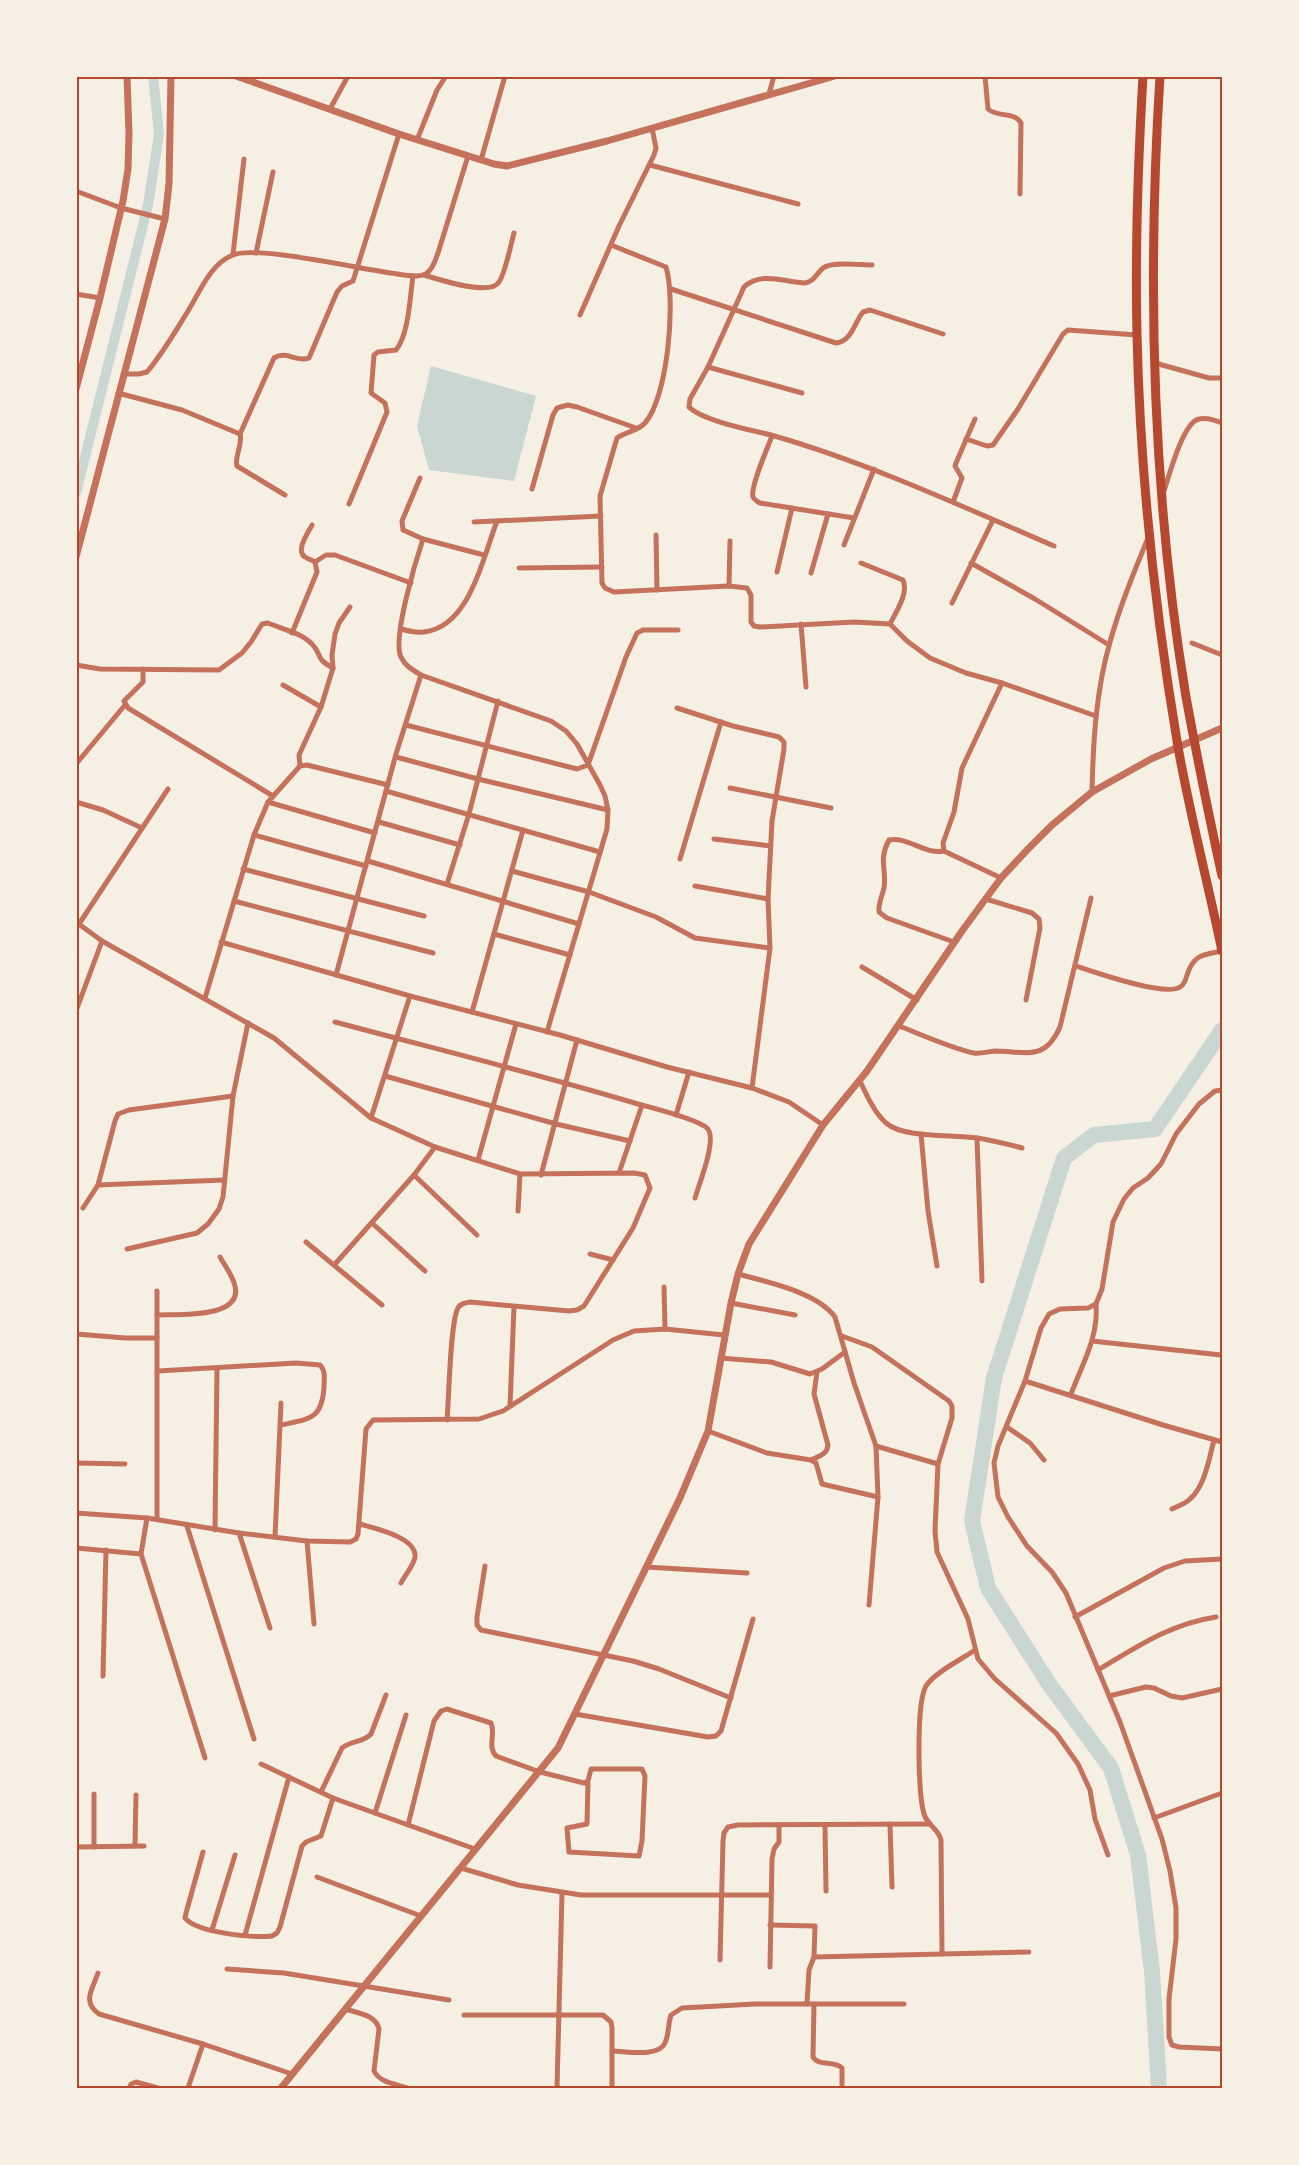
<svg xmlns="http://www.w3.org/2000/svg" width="1299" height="2165" viewBox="0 0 1299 2165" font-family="'Source Sans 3',sans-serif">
	<rect width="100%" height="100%" fill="#f6efe4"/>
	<polygon fill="#c9d6d2" points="431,366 536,396 514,481 429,470 417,426"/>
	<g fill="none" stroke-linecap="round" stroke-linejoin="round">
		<polyline stroke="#c9d6d2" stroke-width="10" points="76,493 148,205 159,134 153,76"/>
		<polyline stroke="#c9d6d2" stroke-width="16" points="1159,2088 1152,1971 1138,1855 1111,1768 1049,1684 988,1588 972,1521 994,1378 1064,1158 1094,1135 1155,1129 1222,1030"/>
		<g stroke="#c5725c" stroke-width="5">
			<path d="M985 76 988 109C998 118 1014 111 1021 123L1020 194"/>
			<polyline points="769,94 774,76"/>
			<polyline points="330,109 348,76"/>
			<polyline points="417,140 437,90 446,76"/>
			<polyline points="481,160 505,76"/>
			<polyline points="650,165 798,204"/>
			<polyline points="76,191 121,208 165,219"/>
			<path d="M611 245 666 267C676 300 668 397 645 423 638 431 625 432 617 438L600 496 602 583 605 588 614 592 729 586 747 588 751 595V622L754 626 760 627 854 622 890 624 907 641 930 658 966 673 1002 683 1096 716"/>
			<polyline points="256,253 273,172"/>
			<polyline points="233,254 244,159"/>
			<path d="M872 265C861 265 832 261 823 268 816 274 815 281 805 283 784 282 761 271 744 287L708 367 690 399 689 407C703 421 751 430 771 435 869 463 961 506 1054 546"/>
			<path d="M424 275C438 279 490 297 499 282 505 274 511 244 514 233"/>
			<path d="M671 289 836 343C852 341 854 323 863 312L870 310 943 334"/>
			<polyline points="76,294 100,298"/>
			<polyline points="580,315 619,226 654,155 656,148 652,128"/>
			<polyline points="1155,363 1209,378 1222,378"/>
			<polyline points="708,367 802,393"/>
			<path d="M123 374H139L147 372C163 353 175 332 188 311 200 292 210 264 233 255 254 245 361 269 391 273 400 274 414 278 423 275 432 272 435 261 438 253L468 156"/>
			<path d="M118 393 182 410 240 434C243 446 234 456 237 466L285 495"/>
			<path d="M240 434 274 358C287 350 297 363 309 358L337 292 342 286 353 281 399 134"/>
			<path d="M772 436C768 447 750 487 753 497 755 501 757 501 760 503L854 518"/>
			<polyline points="966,439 987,446 993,445 1018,409 1063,334 1068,330 1137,335"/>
			<polyline points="420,478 402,521 403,530 423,539 484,555"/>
			<polyline points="532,489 553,415 557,408 568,405 577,407 636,428"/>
			<path d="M1164 491C1169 476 1183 422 1199 419 1207 417 1215 420 1222 423"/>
			<polyline points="953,502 962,478 955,466 956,463 975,419"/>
			<path d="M349 504 387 412 385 403 371 393 374 355 378 352 396 350C409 334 410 296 413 276"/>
			<polyline points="474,522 601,516"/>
			<polyline points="656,535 657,590"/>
			<path d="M423 539C416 560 392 639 401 657 405 666 413 670 421 675L551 721 566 731 577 744 600 785 605 796 608 810 607 829 547 1032"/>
			<polyline points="844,545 874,469"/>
			<polyline points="315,562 326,555 335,555 411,583"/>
			<path d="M861 563 903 580C909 593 896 612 890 624"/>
			<polyline points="971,563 1035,599 1109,645"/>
			<polyline points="519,568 602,567"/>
			<polyline points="777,572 792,508"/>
			<polyline points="811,573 828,514"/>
			<polyline points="729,586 730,541"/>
			<polyline points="952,603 993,520"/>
			<polyline points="801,624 806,687"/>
			<path d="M401 629C408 631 416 633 424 632 470 627 483 557 497 521"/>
			<path d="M292 633 317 572 315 562C312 560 308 559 305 557 295 551 308 533 312 525"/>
			<polyline points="1192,643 1222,655"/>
			<path d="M76 665 100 669 219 670 242 653 251 642 262 624 268 623C282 629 302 633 312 644 323 655 314 658 333 668"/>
			<polyline points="143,669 143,682 124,701 128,708 273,796"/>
			<polyline points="283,685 321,707"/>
			<polyline points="677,708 733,726 779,737 784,742 784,749 772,821 768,899 770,948 752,1088"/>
			<polyline points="406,725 577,769 588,765 626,657 637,633 643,630 678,630"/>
			<polyline points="396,757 478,779 608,810"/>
			<polyline points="76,764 125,705"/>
			<polyline points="300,766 299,755 321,707 333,668 332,655 335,634 339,623 350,607"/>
			<polyline points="730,788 831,808"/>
			<polyline points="386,791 600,852"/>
			<path d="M1092 792C1093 743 1096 690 1110 642 1120 606 1134 572 1148 538"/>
			<polyline points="76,802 103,810 142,828"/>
			<polyline points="268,802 375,833"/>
			<polyline points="379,822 460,845"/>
			<polyline points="254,835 366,866"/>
			<polyline points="714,839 771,846"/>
			<path d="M944 851C925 855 907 836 889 840 878 860 887 870 884 888 882 897 878 903 879 912L887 918 954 942"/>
			<polyline points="680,859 721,722"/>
			<polyline points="368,861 579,924"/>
			<polyline points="243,869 424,916"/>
			<polyline points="512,871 589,892 656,917 695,938 770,948"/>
			<polyline points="1001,878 944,851 943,843 954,812 962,768 1002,683"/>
			<polyline points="447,884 469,814 498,701"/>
			<polyline points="695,886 768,899"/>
			<polyline points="986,899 1032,913 1039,919 1040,928 1026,1000"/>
			<polyline points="234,901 433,953"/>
			<path d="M76 922 102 941 274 1038 371 1118 435 1147 520 1174 634 1173 645 1175 650 1188 633 1228 584 1306 577 1310 569 1311 470 1302C465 1303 461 1303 458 1308 450 1322 449 1400 447 1420"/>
			<polyline points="79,924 168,789"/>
			<polyline points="494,934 570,955"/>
			<polyline points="221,942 410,996 560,1035 667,1067 752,1088 789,1102 823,1125"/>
			<path d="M1076 966C1094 972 1165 997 1180 987 1184 985 1186 979 1187 975 1194 954 1203 955 1222 951"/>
			<polyline points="862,967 917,1000"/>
			<polyline points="336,975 396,754 421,675"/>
			<polyline points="205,998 254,835 268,802 300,766 307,765 388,785"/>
			<polyline points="76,1011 102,941"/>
			<polyline points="472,1012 523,830"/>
			<path d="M335 1022C436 1049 538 1074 638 1104 653 1108 697 1119 707 1128 718 1138 699 1184 695 1198"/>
			<path d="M899 1026C920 1034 953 1049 974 1053 982 1054 989 1051 997 1051 1027 1052 1045 1061 1060 1027L1091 898"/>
			<polyline points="385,1076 556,1124 630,1141"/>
			<path d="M860 1081C867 1096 874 1112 886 1123 905 1139 953 1134 977 1138 992 1140 1007 1144 1022 1148"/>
			<polyline points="1222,1090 1215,1091 1199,1104 1176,1134 1161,1164 1148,1178 1133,1188 1124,1199 1113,1222 1102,1289 1096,1304 1088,1308 1060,1309 1049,1314 1041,1328 1025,1381 998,1446 994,1463 998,1497 1008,1517 1027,1546 1052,1572 1066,1593 1120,1722 1162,1839 1170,1871 1176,1908 1176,1939 1169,1999 1169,2037 1172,2045 1179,2047 1222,2049"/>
			<polyline points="676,1115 689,1072"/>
			<polyline points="371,1118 410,996"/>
			<polyline points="921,1134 928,1211 937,1266"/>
			<polyline points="977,1138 982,1281"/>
			<polyline points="478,1160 516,1024"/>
			<polyline points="619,1173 642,1105"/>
			<polyline points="414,1175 477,1235"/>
			<polyline points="541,1175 577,1040"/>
			<polyline points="98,1185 224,1180"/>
			<polyline points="83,1208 98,1185 115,1121 118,1114 129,1110 233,1096"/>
			<polyline points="518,1211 520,1174"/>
			<polyline points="372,1223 425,1271"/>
			<polyline points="306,1242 382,1305"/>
			<polyline points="127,1249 197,1233 208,1224 219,1209 223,1197 233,1096 248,1023"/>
			<polyline points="590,1254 613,1260"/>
			<polyline points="335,1264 414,1175 435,1147"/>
			<path d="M738 1274C767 1282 817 1292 835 1317L854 1383 876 1446 878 1497 869 1605"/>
			<polyline points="664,1287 665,1329"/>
			<polyline points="157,1291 157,1519"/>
			<polyline points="731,1303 795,1315"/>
			<path d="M157 1315C177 1314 243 1319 235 1286 233 1276 225 1266 220 1257"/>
			<polyline points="76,1334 125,1338 157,1338"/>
			<polyline points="842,1336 872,1347 949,1401 952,1406 952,1418 938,1464 935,1531 937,1552 968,1619 978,1659 995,1679 1056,1733 1078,1764 1090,1790 1095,1819 1108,1855"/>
			<polyline points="1092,1341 1221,1355"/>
			<polyline points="720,1358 771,1362 810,1374 822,1369 845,1352"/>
			<path d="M158 1371 296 1363 320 1365C326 1371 324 1379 324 1387 322 1420 309 1419 281 1425"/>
			<polyline points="1025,1381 1163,1425 1222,1442"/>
			<path d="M1071 1394C1082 1365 1099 1336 1096 1304"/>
			<polyline points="510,1406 514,1307"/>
			<polyline points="1007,1427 1030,1443 1044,1460"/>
			<polyline points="708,1431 767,1453 811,1460 816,1463 822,1484 878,1497"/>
			<polyline points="876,1446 938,1464"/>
			<path d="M811 1460C819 1456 827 1455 828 1445L814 1394 817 1372"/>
			<polyline points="76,1463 125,1464"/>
			<path d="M1172 1509C1178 1506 1185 1504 1190 1499 1205 1486 1209 1459 1214 1440"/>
			<polyline points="76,1513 147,1518 239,1533 307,1541 350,1542 356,1539 358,1534 366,1429 373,1420 479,1419 503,1411 613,1340 634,1331 665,1329 724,1335"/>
			<polyline points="147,1518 141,1554 205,1758"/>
			<path d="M360 1524C373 1528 417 1537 415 1557 414 1565 405 1575 401 1583"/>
			<polyline points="187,1526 254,1739"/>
			<polyline points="215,1530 217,1369"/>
			<polyline points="239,1533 270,1628"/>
			<polyline points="275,1537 281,1403"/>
			<polyline points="307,1541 314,1624"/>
			<polyline points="76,1548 141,1554"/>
			<polyline points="485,1566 477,1617 477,1625 481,1630 633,1661 659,1669 731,1698"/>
			<polyline points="646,1567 747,1573"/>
			<polyline points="1075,1617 1164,1568 1185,1561 1222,1559"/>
			<path d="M1098 1670C1137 1647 1170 1624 1216 1617"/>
			<polyline points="103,1676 106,1550"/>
			<polyline points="1109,1696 1146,1687 1154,1688 1171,1696 1182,1698 1222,1689"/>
			<polyline points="575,1714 708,1737 716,1736 721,1731 753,1619"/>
			<polyline points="261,1764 333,1798 475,1849"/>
			<path d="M321 1792 342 1748C351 1740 363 1743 371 1734L386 1695"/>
			<polyline points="94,1794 94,1847"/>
			<polyline points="375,1813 406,1715"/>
			<polyline points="1154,1818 1222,1793"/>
			<polyline points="890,1824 892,1887"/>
			<path d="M408 1825 434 1721 441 1711 447 1709 491 1723C496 1735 487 1746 496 1756L540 1772 584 1783 588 1781 591 1769H642L645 1776 642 1841 639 1856 569 1852 567 1828 587 1824 588 1781"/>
			<polyline points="825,1825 826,1891"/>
			<polyline points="135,1846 136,1795"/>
			<polyline points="76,1847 144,1846"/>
			<path d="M203 1852 186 1913 185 1918C197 1933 253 1938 272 1936L277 1933 280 1927 302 1846 306 1842 321 1836 333 1798"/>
			<polyline points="461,1868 518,1885 581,1895 770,1895"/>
			<polyline points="317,1877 421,1916"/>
			<polyline points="770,1925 815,1926 814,1957"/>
			<polyline points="212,1930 235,1855"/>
			<polyline points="245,1935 289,1777"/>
			<path d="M942 1954 941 1840C939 1829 927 1825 924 1814 918 1793 916 1703 926 1686 934 1673 962 1659 975 1650"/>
			<polyline points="720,1960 723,1841 724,1833 728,1827 738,1825 929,1824"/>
			<polyline points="770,1967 772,1859 774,1849 779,1842 779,1825"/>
			<polyline points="227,1969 284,1973 449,2000"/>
			<path d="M98 1973C92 1990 82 2002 99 2014L203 2044 292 2074"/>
			<polyline points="807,2004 809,1970 814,1957 1029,1952"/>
			<path d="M814 2004 813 2057C819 2067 833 2060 842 2068V2088"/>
			<path d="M345 2009C358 2013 376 2015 379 2029L374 2071C380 2083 396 2084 408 2088"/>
			<polyline points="464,2015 603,2015 611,2022 612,2028 612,2088"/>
			<path d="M612 2051C626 2051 658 2058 665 2043 669 2034 668 2024 671 2015L682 2008 755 2004H904"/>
			<polyline points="76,2085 77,2088"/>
			<polyline points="129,2088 131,2084 136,2082 158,2088"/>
			<polyline points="188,2088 203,2044"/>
			<polyline points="557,2088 562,1893"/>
		</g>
		<g stroke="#c5725c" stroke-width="7">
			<polyline points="236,76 399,134 494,164 507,166 607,141 835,76"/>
			<polyline points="76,389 100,298 123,201 128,169 129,134 127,76"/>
			<polyline points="76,557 165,219 169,184 171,76"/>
			<polyline points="281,2088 558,1748 680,1498 708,1431 731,1303 738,1274 749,1244 823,1125 867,1071 962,931 1001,878 1028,849 1052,825 1092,792 1151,759 1222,728"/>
		</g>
		<g stroke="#b5482f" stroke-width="9">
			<path d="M1143 76C1138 162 1135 249 1137 335 1140 473 1155 611 1178 747 1190 815 1208 883 1222 951"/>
			<path d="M1160 76C1147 283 1152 493 1186 697 1197 757 1209 816 1222 876"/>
		</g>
	</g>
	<rect width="1299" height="2165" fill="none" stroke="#f6efe4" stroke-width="156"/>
	<rect x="78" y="78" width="1143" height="2009" fill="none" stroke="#b5482f" stroke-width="2"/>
</svg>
